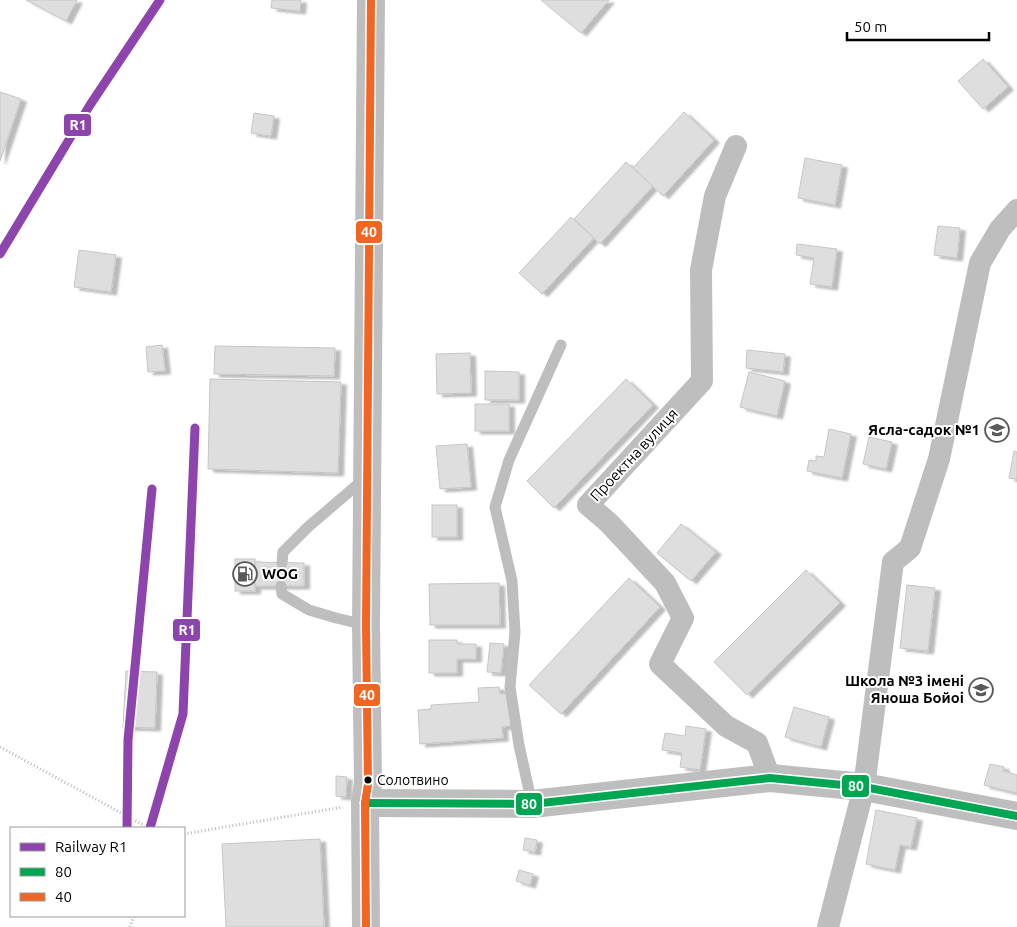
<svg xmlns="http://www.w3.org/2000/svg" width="1017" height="927" viewBox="0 0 1017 927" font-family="Ubuntu,sans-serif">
	<defs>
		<filter id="shadow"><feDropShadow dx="5.5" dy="3" stdDeviation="1" flood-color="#0004"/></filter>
	</defs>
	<rect width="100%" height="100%" fill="#fff"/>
	<g fill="#dedede" stroke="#c6c6c6" filter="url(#shadow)">
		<polygon points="26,0 77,0 66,21"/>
		<polygon points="272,0 301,0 300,11 271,8"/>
		<polygon points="541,0 609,0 581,33"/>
		<polygon points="983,59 1008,87 983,109 958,81"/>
		<polygon points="0,92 21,99 0,161"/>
		<polygon points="684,112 714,140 663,196 633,168"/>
		<polygon points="254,113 274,116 271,136 251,133"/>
		<polygon points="805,158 842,165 835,205 798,198"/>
		<polygon points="626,162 653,186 600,244 574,219"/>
		<polygon points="571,217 594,238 542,294 519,273"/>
		<polygon points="938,226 960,228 957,258 934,255"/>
		<polygon points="797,244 837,249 832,287 810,284 814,258 796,255"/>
		<polygon points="79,250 116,255 111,292 74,287"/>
		<polygon points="162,345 165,371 148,372 146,347"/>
		<polygon points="215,346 335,348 334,376 214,374"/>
		<polygon points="747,350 785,354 783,372 746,368"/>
		<polygon points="470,353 471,393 437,394 436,354"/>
		<polygon points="485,371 519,372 519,400 485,400"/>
		<polygon points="749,372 785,381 777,416 740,407"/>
		<polygon points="210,379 341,382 338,473 208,469"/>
		<polygon points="626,379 653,405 554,508 527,481"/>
		<rect x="475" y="404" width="34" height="27"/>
		<polygon points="829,429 851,434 842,478 807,471 809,460 816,461 816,456 824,457"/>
		<polygon points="869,437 892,442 886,469 863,464"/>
		<polygon points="467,444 471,487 440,489 436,446"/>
		<polygon points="1014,451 1017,452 1017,479 1009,478"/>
		<rect x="432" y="505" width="25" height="32"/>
		<polygon points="681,524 716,552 691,581 657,553"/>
		<rect x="235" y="559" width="20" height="32"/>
		<polygon points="255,562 304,563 304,586 255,586"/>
		<polygon points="806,570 840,603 747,695 714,662"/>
		<polygon points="629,578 660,607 561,714 529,685"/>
		<polygon points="499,583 500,625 430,625 429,584"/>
		<polygon points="907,585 935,588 928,651 900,648"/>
		<polygon points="429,640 457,640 457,644 476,644 476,659 457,659 457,673 429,673"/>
		<polygon points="490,643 504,644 501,673 487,672"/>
		<polygon points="126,671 157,672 155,728 123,727"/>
		<polygon points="499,687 500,694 509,693 511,726 502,727 503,738 420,744 418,710 431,709 431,705 479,702 478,688"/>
		<polygon points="794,707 829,717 821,747 785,737"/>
		<polygon points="686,726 706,729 700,770 680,767 682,753 662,750 665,733 685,736"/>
		<polygon points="990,764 1004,767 1003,771 1017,775 1017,793 984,785"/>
		<polygon points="336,776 347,777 346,797 336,796"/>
		<polygon points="876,810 917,818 911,847 900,845 895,870 866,864"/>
		<polygon points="525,838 537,840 535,852 523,850"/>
		<polygon points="320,839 324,927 226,927 222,844"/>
		<polygon points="519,870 533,874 530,885 516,881"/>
	</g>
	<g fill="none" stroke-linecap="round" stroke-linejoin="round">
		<g stroke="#b9b9b9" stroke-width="3" stroke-dasharray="1 2.5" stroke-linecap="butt">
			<polyline points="0,747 149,828"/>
			<polyline points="184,834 343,807"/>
			<polyline points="130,927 134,916"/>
		</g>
		<g stroke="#bebebe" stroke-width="11">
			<polyline points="282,563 283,552 308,527 363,480"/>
			<polyline points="281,586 282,594 309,610 336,618 366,625"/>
			<polyline points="532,804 519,745 510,687 515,632 512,581 495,507 509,460 561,345"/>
		</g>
		<g stroke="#bebebe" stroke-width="22">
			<polyline points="736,146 715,196 701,270 702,381 588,505 609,523 665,583 683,618 660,664 726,726 757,743 770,778"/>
			<polyline points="828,927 864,787 893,562 910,548 939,459 980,263 1000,229 1017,210"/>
		</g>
		<polyline stroke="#bebebe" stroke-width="28" points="365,803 532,804 770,778 864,787 1017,816"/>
		<polyline stroke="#bebebe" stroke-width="28" points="366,927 365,803 368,784 366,625 371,0"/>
		<g stroke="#fff" stroke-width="11">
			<polyline id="bus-1" points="365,803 532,804 770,778 864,787 1017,816"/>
		</g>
		<g stroke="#fff" stroke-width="11">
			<polyline id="bus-2" points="366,927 365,803 368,784 366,625 371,0"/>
		</g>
		<use href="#bus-1" stroke="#00a651" stroke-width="8"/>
		<use href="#bus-2" stroke="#f26522" stroke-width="8"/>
		<g stroke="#fff" stroke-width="12">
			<g id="rail-1">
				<polyline points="0,254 90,105 160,0"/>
				<polyline points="127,828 128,740 152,489"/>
				<polyline points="150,828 183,714 195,428"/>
			</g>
		</g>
		<use href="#rail-1" stroke="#8e44ad" stroke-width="9"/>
	</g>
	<defs>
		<g id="school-ring" transform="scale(1.25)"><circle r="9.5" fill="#fff" stroke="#595959" stroke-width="1.5"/><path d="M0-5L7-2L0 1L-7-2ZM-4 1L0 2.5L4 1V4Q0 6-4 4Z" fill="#595959"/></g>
		<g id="fuel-ring" transform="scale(1.25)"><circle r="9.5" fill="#fff" stroke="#595959" stroke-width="1.5"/><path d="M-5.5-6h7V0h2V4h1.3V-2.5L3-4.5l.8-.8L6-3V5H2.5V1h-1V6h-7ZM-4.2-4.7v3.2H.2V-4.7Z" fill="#595959"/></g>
	</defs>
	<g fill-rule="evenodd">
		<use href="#school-ring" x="997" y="430"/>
		<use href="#fuel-ring" x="245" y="574"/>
		<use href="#school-ring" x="981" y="690"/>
	</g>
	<circle fill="#000" stroke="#fff" stroke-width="2" cx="368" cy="780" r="4.5"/>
	<g text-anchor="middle" stroke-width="4" stroke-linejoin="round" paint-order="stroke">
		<g font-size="14" fill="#000" stroke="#fff" text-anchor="start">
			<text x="377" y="785">Солотвино</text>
		</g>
		<g font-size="15" font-weight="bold" fill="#000" stroke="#fff" text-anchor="end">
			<text x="980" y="435">Ясла-садок №1</text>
			<text x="262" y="579" text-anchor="start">WOG</text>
			<text x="964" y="686">Школа №3 імені<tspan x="964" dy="17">Яноша Бойоі</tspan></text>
		</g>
		<g font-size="15" fill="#000" stroke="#fff">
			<text transform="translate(634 455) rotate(-47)" y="5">Проектна вулиця</text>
		</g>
	</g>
	<g stroke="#fff" stroke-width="2">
		<rect x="63" y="113" width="29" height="24" rx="5" fill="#8e44ad"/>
		<rect x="355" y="220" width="28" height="24" rx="5" fill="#f26522"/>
		<rect x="172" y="618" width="29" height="24" rx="5" fill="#8e44ad"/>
		<rect x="353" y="683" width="28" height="24" rx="5" fill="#f26522"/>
		<rect x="841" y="774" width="29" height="24" rx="5" fill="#00a651"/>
		<rect x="515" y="792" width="28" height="24" rx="5" fill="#00a651"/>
	</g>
	<g font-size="14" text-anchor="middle" font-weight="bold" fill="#fff">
		<text x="78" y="130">R1</text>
		<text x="369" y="237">40</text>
		<text x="187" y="635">R1</text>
		<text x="367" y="700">40</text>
		<text x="856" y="791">80</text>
		<text x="529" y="809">80</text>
	</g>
	<rect x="10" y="827" width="175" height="90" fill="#ffffff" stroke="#999999"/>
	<rect x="20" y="843" width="25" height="8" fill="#8e44ad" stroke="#999999"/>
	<text x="55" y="852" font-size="15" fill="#000000">Railway R1</text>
	<rect x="20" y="868" width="25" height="8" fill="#00a651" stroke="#999999"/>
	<text x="55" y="877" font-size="15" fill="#000000">80</text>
	<rect x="20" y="893" width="25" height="8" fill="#f26522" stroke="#999999"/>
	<text x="55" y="902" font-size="15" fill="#000000">40</text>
	<path d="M847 32v8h142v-8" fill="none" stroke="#000000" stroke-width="2.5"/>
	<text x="854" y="32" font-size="15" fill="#000000" stroke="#ffffff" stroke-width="4" paint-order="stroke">50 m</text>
</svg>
